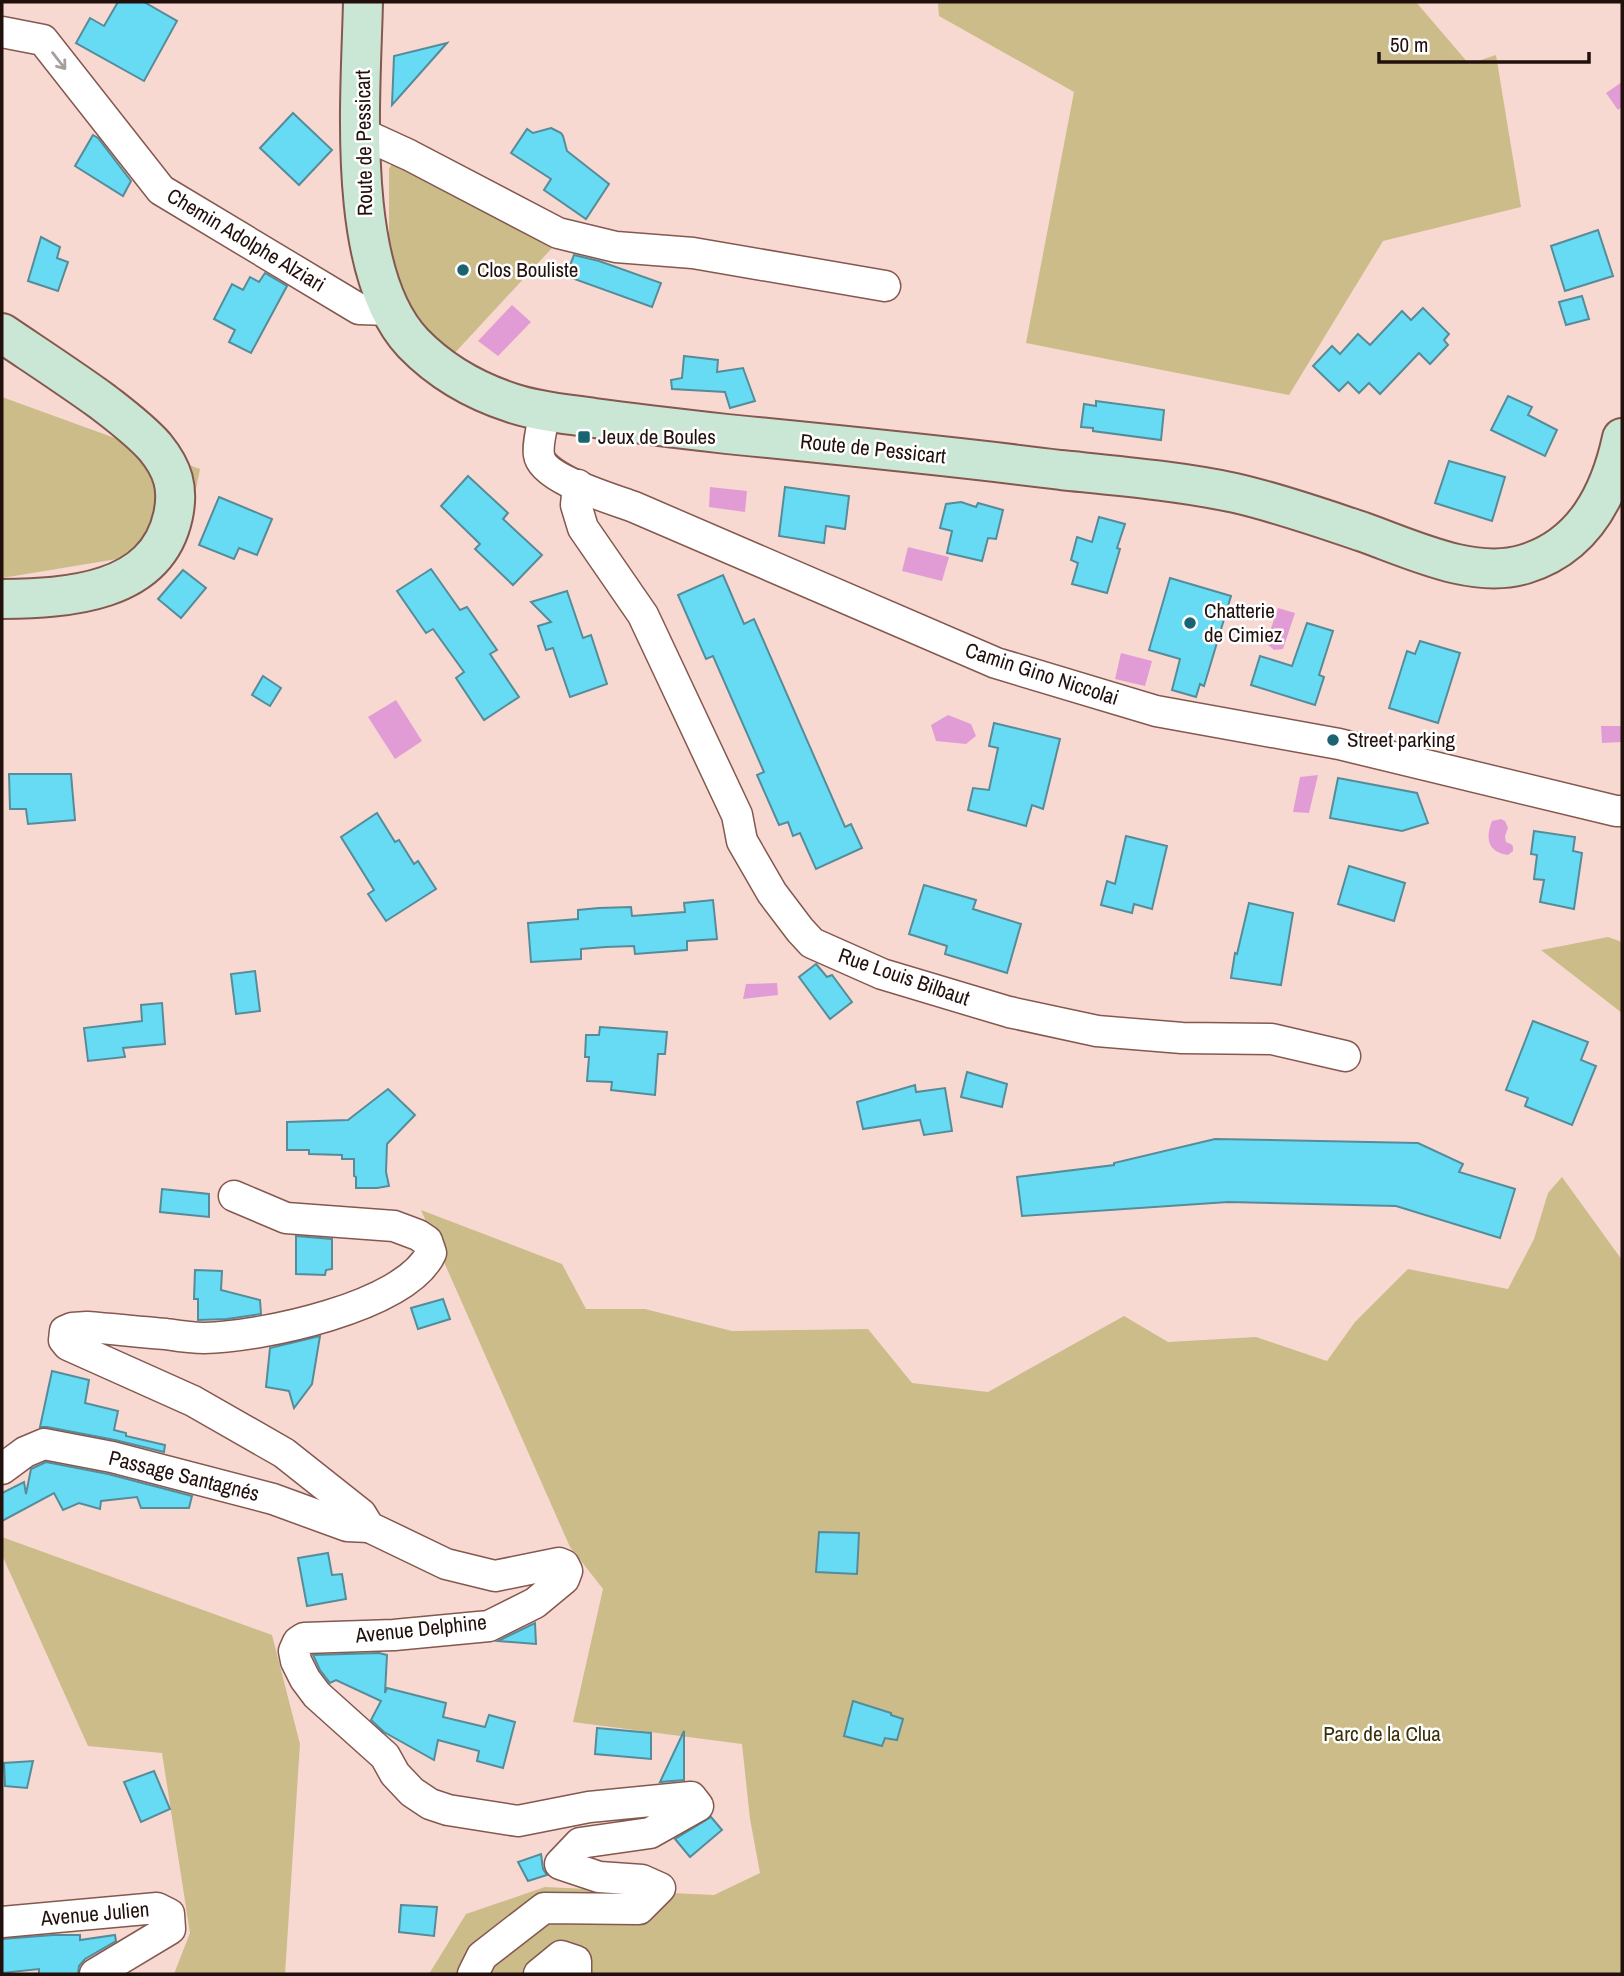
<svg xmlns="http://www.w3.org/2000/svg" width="1624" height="1976" viewBox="0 0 1624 1976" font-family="'Archivo Narrow',sans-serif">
	<rect width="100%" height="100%" fill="#f8d9d1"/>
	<g fill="#cbbc89">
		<polygon points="938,2 1416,2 1469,64 1496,55 1521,207 1383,241 1289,395 1026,343 1074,92 939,16"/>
		<polygon points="398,154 552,248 451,357 417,328 398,293 389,240 389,169"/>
		<polygon points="2,397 200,469 184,548 2,578"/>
		<polygon points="1608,937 1622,942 1622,1013 1541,950"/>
		<polygon points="1562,1177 1622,1260 1622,1974 429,1974 466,1914 545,1887 714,1895 760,1873 750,1819 742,1744 573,1722 603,1589 570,1547 421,1210 562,1264 586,1309 645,1309 732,1331 868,1329 912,1383 988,1392 1124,1316 1168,1342 1256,1337 1327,1361 1355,1322 1408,1269 1508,1289 1534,1239 1548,1193"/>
		<polygon points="2,1537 272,1635 300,1744 285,1974 174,1974 190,1933 162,1753 88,1746 2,1555"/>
	</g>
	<g fill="#e29cd5">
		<polygon points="1622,82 1622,107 1618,110 1606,93"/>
		<polygon points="512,305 531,322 498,356 478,341"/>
		<polygon points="710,487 747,491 745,512 709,507"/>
		<polygon points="908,547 949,557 942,581 902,571"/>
		<polygon points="1278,608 1295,613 1283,649 1274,650 1266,643"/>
		<polygon points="1121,653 1152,661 1145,686 1115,679"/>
		<polygon points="396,700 422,741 395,759 368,717"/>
		<polygon points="948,715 971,724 976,736 966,744 936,741 931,725"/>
		<polygon points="1601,726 1622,726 1622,742 1602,743"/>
		<polygon points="1318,775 1309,813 1293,812 1300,777"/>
		<path d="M1501 819 1505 821 1508 828 1505 836 1506 842C1511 844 1514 844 1513 851L1508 855C1488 852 1485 839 1492 821Z"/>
		<polygon points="777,983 778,995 743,999 746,984"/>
	</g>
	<g fill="#67dbf4" stroke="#568c99" stroke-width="2">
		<polygon points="118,2 144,2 177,21 144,81 76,43 90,18 104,26"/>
		<polygon points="447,43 392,105 394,56"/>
		<polygon points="293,113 332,150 299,185 260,148"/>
		<polygon points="551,128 561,133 563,136 567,151 609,184 586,219 544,190 551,179 511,153 527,129 533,133"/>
		<polygon points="93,135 98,138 131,181 123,196 75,166"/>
		<polygon points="1598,230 1613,276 1565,291 1551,246"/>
		<polygon points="41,237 60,247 57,258 68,262 58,291 28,281"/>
		<polygon points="574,255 599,261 661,283 652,307 566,276"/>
		<polygon points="265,273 287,286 251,353 229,342 235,330 214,319 232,284 243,290 250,277 259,282"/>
		<polygon points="1582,296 1589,319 1566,325 1559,302"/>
		<polygon points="1423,308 1449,334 1444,340 1448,345 1430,364 1419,353 1380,394 1369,383 1359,393 1348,382 1339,391 1313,366 1332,346 1340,354 1358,334 1370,345 1402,311 1411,320"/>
		<polygon points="684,356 718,360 717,372 743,368 755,401 730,408 725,392 672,389 671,380 682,378"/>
		<polygon points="1508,396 1532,407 1528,415 1557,430 1545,456 1491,430"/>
		<polygon points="1096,401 1164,410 1161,440 1093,431 1093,428 1081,427 1084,404 1096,406"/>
		<polygon points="1449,461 1505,477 1492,521 1435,503"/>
		<polygon points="468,476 508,513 503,519 542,555 513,585 475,549 480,544 441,506"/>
		<polygon points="785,487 849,496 845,529 826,526 824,543 779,536"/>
		<polygon points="219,497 272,519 257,555 239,548 234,559 199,545"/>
		<polygon points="961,502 976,507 978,503 1003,510 996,539 988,538 982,561 947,553 952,531 940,528 946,504"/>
		<polygon points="1099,517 1125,524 1117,548 1120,549 1107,593 1072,584 1078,563 1071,560 1077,537 1092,542"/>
		<polygon points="431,569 460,610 467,607 497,650 490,654 519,697 484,720 456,678 464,672 433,629 426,633 397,591"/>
		<polygon points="183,570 206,588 181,618 158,599"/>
		<polygon points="723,575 744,624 754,619 845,827 851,824 862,848 816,869 800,833 793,836 788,822 779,825 757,775 764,772 713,656 706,659 678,595"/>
		<polygon points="1170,578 1231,596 1204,686 1200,684 1196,697 1172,690 1180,659 1149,650"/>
		<polygon points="567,591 583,638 591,635 607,684 570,697 553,648 546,650 538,626 551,622 531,602"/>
		<polygon points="1307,623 1333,631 1319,675 1324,677 1315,705 1251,685 1260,656 1292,666"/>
		<polygon points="1420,641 1460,653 1438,723 1389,708 1407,651 1415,654"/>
		<polygon points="263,676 281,688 270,706 252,695"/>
		<polygon points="994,723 1060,739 1043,809 1032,805 1026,826 968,810 973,788 989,790 998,748 989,746"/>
		<polygon points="9,774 71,774 75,820 28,824 26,809 10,809"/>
		<polygon points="1338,778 1417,793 1428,823 1402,831 1330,818"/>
		<polygon points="377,813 395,842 399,840 414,864 418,861 436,889 386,921 368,894 374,890 341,837"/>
		<polygon points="1534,831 1575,837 1573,851 1582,853 1574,909 1540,902 1544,880 1534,879 1537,855 1531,854"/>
		<polygon points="1126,836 1167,846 1152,909 1134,904 1132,913 1101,905 1107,881 1115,884"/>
		<polygon points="1349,866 1405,883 1394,921 1338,904"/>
		<polygon points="924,885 976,900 973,909 1021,924 1007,973 945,954 947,946 909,934"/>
		<polygon points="713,900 717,939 687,941 687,950 635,954 634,946 606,947 581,949 581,959 531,962 528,923 578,919 578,910 599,908 631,907 632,916 685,912 684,903"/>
		<polygon points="1249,903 1293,913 1281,985 1231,978 1235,953 1237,954"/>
		<polygon points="816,964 827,977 832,975 852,1002 830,1019 799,977"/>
		<polygon points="255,971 260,1011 236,1014 231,974"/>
		<polygon points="162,1003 165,1044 123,1048 125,1057 88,1061 84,1028 142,1021 141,1005"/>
		<polygon points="1533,1021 1588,1042 1581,1060 1596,1066 1572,1125 1525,1106 1528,1098 1506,1090"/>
		<polygon points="600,1027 667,1032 665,1054 658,1054 655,1095 611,1090 612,1082 587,1081 589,1057 585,1057 586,1035 599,1035"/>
		<polygon points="967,1072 1007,1084 1002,1107 961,1097"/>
		<polygon points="915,1085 916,1092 945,1088 952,1131 924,1135 920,1120 863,1129 857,1102"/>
		<polygon points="388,1089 415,1115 387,1144 386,1172 389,1186 377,1188 356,1188 356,1177 354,1176 354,1159 342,1159 342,1155 309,1154 309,1150 287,1150 287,1122 348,1120"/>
		<polygon points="1215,1139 1418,1143 1463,1164 1459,1172 1515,1189 1500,1238 1396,1206 1228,1202 1022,1216 1017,1177 1114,1165 1114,1163"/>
		<polygon points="162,1189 209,1194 209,1217 160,1212"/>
		<polygon points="296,1236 332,1239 332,1269 326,1270 325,1275 296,1274"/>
		<polygon points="195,1270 222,1271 221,1290 260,1300 261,1314 227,1319 198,1320 198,1299 194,1299"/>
		<polygon points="443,1299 450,1319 418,1329 411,1308"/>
		<polygon points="320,1336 312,1384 294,1408 289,1391 266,1387 270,1348"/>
		<polygon points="52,1371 89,1380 85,1403 118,1411 114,1430 126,1433 126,1436 165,1445 164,1452 115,1440 47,1427 40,1427"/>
		<polygon points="46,1462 108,1474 192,1496 189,1508 141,1508 137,1497 101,1501 100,1509 79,1503 63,1510 54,1493 2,1521 2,1493 24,1482 26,1494 31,1469"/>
		<polygon points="819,1532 859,1533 857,1574 816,1572"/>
		<polygon points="328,1553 332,1575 342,1574 346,1599 307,1606 298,1558"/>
		<polygon points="535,1623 536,1644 498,1641"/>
		<polygon points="379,1653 387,1655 385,1693 387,1688 446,1703 443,1717 485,1727 489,1715 515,1722 503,1768 477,1761 479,1751 438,1740 434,1760 384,1732 371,1720 381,1701 336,1680 330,1683 320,1670 313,1655"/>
		<polygon points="853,1701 891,1713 891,1715 903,1719 897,1740 885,1738 882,1746 844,1736"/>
		<polygon points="597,1728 651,1733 651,1759 595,1754"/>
		<polygon points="684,1731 684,1780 660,1782"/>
		<polygon points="33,1761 27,1788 5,1786 4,1763"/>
		<polygon points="154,1771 170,1809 141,1822 124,1782"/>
		<polygon points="711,1817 722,1830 690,1857 675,1839"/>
		<polygon points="541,1854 543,1869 547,1875 528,1881 518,1862"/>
		<polygon points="401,1905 437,1907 434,1936 399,1932"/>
		<polygon points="53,1935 80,1935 80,1940 115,1935 116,1941 85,1959 79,1966 78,1974 39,1974 39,1969 2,1973 2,1939"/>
	</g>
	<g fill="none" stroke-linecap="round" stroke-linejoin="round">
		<g stroke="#84584e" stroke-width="33">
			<g id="street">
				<polyline points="2,32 43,40 161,190 359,309 390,310"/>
				<polyline points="361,133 409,155 558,233 616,247 693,253 885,286"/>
				<path d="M545 412C543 423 537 444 539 455 542 479 613 499 634 507L996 663 1156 711 1339 744 1616 811H1622"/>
				<polyline points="578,485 576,505 583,528 643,615 737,815 742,841 772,893 800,930 812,943 882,974 1009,1012 1097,1031 1182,1038 1272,1039 1345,1056"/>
				<path d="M234 1196 286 1218 394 1226 418 1235 427 1241 431 1253C406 1307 260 1337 204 1338 191 1338 179 1336 166 1334 140 1332 113 1329 87 1327L72 1328 65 1331 64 1340 68 1345 193 1401 284 1453 361 1514 369 1527 446 1564 495 1576 559 1563 564 1565 567 1571 564 1579 535 1603 489 1626 394 1635 304 1638 298 1642 294 1651 296 1661 305 1679 317 1695 385 1756 395 1774 412 1792 430 1804 448 1810 518 1821 589 1807 691 1797 698 1806 650 1833 580 1843 560 1864 599 1877 642 1880 660 1888 639 1909 544 1908 482 1956 473 1974"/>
				<polyline points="2,1469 25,1452 44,1444 112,1457 273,1499 347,1526 369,1527"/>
				<polyline points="2,1922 157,1908 169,1914 170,1929 95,1974"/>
				<polyline points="539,1974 561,1956 576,1961 576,1974"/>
			</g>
		</g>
		<g stroke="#84584e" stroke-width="42">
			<g id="secondary">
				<path d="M363 2C361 95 345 271 413 343 440 371 475 391 512 403 539 412 567 414 594 418 639 424 683 429 727 434 839 445 950 456 1061 470 1119 476 1178 481 1235 493 1279 503 1321 518 1363 532 1411 549 1474 580 1525 564 1584 546 1610 494 1622 438"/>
				<path d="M2 333C36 356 70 378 103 402 121 416 140 430 155 447 173 469 179 488 173 516 156 594 67 598 2 599"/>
			</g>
		</g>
		<use href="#street" stroke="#fff" stroke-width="30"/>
		<use href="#secondary" stroke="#cae6d4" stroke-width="38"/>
	</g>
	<defs><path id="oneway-shaft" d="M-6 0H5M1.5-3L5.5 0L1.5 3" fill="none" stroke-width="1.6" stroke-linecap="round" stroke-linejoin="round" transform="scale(1.75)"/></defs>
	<use stroke="#a69f9e" href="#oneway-shaft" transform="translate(59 61) rotate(52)"/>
	<g fill="#1a6371" stroke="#fff" stroke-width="2.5">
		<circle cx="463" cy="270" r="7"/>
		<rect x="577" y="430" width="14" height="14" rx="3.5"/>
		<circle cx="1190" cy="623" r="7"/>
		<circle cx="1333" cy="740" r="7"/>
	</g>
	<g text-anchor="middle" stroke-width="5" stroke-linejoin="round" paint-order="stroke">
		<g font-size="21" fill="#21100c" stroke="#fff">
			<text transform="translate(364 143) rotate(-91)" y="7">Route de Pessicart</text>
			<text transform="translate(246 240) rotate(31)" y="7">Chemin Adolphe Alziari</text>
			<text transform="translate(873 449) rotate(6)" y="7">Route de Pessicart</text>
			<text transform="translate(1042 674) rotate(18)" y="7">Camin Gino Niccolai</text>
			<text transform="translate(904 977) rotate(19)" y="7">Rue Louis Bilbaut</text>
			<text transform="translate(184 1476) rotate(14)" y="7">Passage Santagnés</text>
			<text transform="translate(421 1629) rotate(-6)" y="7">Avenue Delphine</text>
			<text transform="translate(95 1914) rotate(-5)" y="7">Avenue Julien</text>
		</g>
		<g font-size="21" fill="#21100c" stroke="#fff" text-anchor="start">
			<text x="477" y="277">Clos Bouliste</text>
			<text x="598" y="444">Jeux de Boules</text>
			<text x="1204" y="618">Chatterie<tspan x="1204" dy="24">de Cimiez</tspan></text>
			<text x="1347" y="747">Street parking</text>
		</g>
		<g font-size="21" fill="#392f08" stroke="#fff">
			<text x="1382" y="1741">Parc de la Clua</text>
		</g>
	</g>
	<rect width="1624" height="1976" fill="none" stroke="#21100c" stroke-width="7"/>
	<path d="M1379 52v10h210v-10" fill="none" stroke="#21100c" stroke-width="3.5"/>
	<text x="1390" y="52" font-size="21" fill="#21100c" stroke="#ffffff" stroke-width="5" paint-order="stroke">50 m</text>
</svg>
